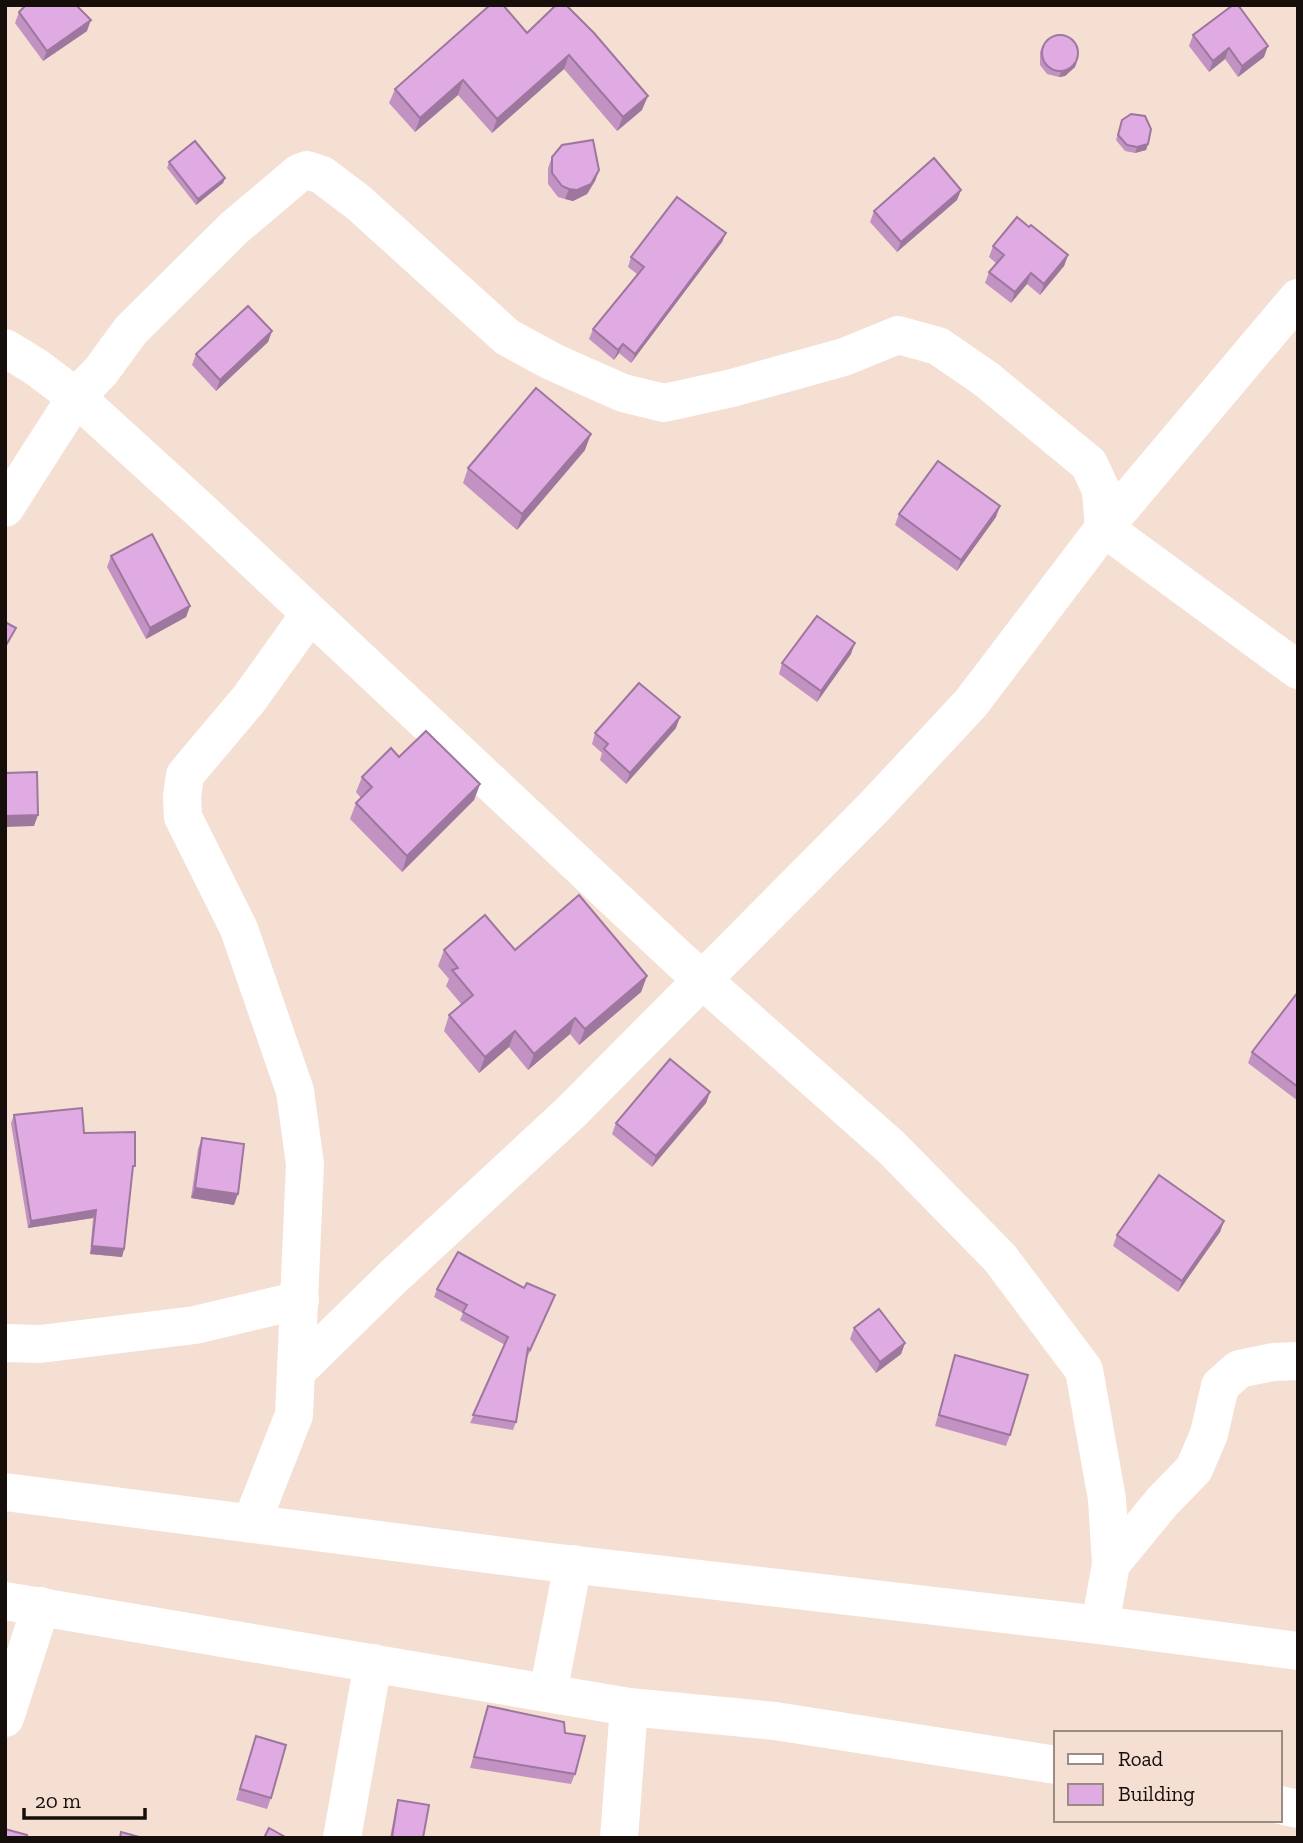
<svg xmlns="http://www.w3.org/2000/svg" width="1303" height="1843" viewBox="0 0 1303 1843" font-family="'Zilla Slab',serif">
	<rect width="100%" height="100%" fill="#f5dfd2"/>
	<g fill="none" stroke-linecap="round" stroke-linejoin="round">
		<g stroke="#fff" stroke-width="38">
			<polyline points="5,348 36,367 76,397 200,510 680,960 891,1147 1000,1258 1084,1370 1107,1499 1111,1564 1100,1625"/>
			<polyline points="5,508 76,397 101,371 131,330 234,228 299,173 307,170 322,175 359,203 507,337 553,362 623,393 664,403 732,388 844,357 898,335 938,346 986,379 1089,464 1101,490 1104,528 1298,670"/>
			<polyline points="5,1343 40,1344 195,1325 300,1300"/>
			<polyline points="296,1372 393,1277 571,1112 874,807 971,703 1104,528 1298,298"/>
			<polyline points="5,1492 542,1561 1100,1625 1298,1651"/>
			<polyline points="251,1524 294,1415 305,1164 295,1091 239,929 183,817 182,796 185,775 249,699 310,614"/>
			<polyline points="1111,1564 1162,1502 1194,1469 1209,1434 1220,1386 1239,1369 1273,1362 1298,1361"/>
			<polyline points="5,1601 629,1707 775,1721 1056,1765"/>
			<polyline points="548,1693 573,1564"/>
			<polyline points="5,1718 41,1606"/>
			<polyline points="1280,1805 1298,1809"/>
			<polyline points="342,1838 373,1663"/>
			<polyline points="619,1838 629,1707"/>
		</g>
	</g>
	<g fill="#c192c2">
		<polygon points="556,5 642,110 617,131 564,69 492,133 458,95 415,132 389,103 395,89 527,33"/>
		<polygon points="19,12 87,31 43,61 15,23"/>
		<polygon points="1193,35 1264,57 1238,77 1225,59 1209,72 1189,46"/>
		<polygon points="1042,47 1075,67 1065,76 1059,77 1047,74 1040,65 1040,52"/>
		<polygon points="1120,126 1148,144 1146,150 1135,153 1125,151 1116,140"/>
		<polygon points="552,157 599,170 595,181 587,194 573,201 565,199 558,197 548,184 548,168"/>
		<polygon points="169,162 225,178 223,183 196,205 167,168"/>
		<polygon points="961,190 957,200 897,252 870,222 874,211"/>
		<polygon points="1029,227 1068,255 1064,266 1040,295 1027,284 1011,303 985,283 989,272 996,263 989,257 993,246"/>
		<polygon points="726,233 722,242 631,363 619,353 614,360 589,339 593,329 637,274 628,267 631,257"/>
		<polygon points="272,331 268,342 216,391 192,365 196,354"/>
		<polygon points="585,450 517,530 463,483 468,468"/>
		<polygon points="899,514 996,517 957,571 895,525"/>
		<polygon points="111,556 190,606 186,617 146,639 107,567"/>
		<polygon points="851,654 817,702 779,674 782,663"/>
		<polygon points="676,728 626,784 600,760 602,753 592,744 595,733"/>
		<polygon points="362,777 480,784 474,800 402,872 350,819 356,803 361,798 356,792"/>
		<polygon points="444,950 515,950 647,976 641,992 579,1045 570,1034 528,1070 509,1047 479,1073 444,1031 449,1015 462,1005 446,986 449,979 438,966"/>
		<polygon points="1298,992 1298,1101 1248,1063 1252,1052"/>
		<polygon points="710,1092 706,1103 652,1167 612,1134 616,1123"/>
		<polygon points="14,1115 132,1174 124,1249 122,1257 90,1254 93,1218 28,1228 11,1123"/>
		<polygon points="202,1138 234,1205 191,1198 198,1149"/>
		<polygon points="1224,1221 1220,1232 1178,1292 1113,1246 1117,1235"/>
		<polygon points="524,1288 555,1295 527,1358 526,1357 516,1422 513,1430 470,1423 505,1345 460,1320 463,1313 434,1297 437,1289"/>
		<polygon points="854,1328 905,1343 901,1354 876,1373 850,1339"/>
		<polygon points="955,1355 1010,1435 1006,1446 935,1426"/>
		<polygon points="488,1706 575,1774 571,1784 470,1768"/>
		<polygon points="256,1736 271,1798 267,1809 236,1800"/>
		<polygon points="398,1800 423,1838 390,1838 396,1806"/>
	</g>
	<g fill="#9d779e">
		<polygon points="91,20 87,31 43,61 47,51"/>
		<polygon points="1268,46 1264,57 1238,77 1242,66"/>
		<polygon points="1229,48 1225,59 1209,72 1213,61"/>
		<polygon points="569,55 564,69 492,133 497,119"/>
		<polygon points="1077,62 1075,67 1065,76 1059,77 1061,72"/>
		<polygon points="463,80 458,95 415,132 420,118"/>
		<polygon points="648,96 642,110 617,131 623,117"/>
		<polygon points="1148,144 1146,150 1135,153 1137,147"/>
		<polygon points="599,170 595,181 587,194 573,201 565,199 569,189"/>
		<polygon points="225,178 223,183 196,205 198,199"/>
		<polygon points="961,190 957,200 897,252 901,242"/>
		<polygon points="726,233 722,242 631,363 635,354"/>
		<polygon points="1068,255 1064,266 1040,295 1044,284"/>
		<polygon points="1031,273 1027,284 1011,303 1015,292"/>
		<polygon points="272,331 268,342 216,391 220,380"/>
		<polygon points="623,344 619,353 614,360 618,350"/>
		<polygon points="591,434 585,450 517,530 522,514"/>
		<polygon points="1000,506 996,517 957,571 961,560"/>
		<polygon points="190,606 186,617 146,639 150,628"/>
		<polygon points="855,643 851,654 817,702 821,691"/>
		<polygon points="680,717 676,728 626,784 630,773"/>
		<polygon points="480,784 474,800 402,872 407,856"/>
		<polygon points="38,815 34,826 5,827 5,816"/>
		<polygon points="647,976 641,992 579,1045 585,1029"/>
		<polygon points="575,1018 570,1034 528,1070 534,1054"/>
		<polygon points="515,1031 509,1047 479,1073 485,1057"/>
		<polygon points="710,1092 706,1103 652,1167 656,1156"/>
		<polygon points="195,1188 238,1194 234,1205 191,1198"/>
		<polygon points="96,1210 93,1218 28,1228 31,1221"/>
		<polygon points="1224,1221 1220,1232 1178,1292 1182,1281"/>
		<polygon points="92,1246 124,1249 122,1257 90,1254"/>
		<polygon points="905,1343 901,1354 876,1373 880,1362"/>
	</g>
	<g fill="#e0aae2" stroke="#9d779e" stroke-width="2">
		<polygon points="26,5 76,5 91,20 47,51 19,12"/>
		<polygon points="490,5 503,5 527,33 556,5 566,5 594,33 648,96 623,117 569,55 497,119 463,80 420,118 395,89"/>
		<polygon points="1233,5 1238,5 1268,46 1242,66 1229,48 1213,61 1193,35"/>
		<circle cx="1060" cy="53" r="18"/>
		<polygon points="1131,114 1145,116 1151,129 1148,144 1137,147 1127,145 1118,135 1122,120"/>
		<polygon points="593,140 599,170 591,184 577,190 569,189 562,186 552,173 552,157 562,145"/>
		<polygon points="195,141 225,178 198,199 169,162"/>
		<polygon points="934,158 961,190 901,242 874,211"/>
		<polygon points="677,197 726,233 635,354 623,344 618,350 593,329 644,267 631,257"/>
		<polygon points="1017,217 1029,227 1031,225 1068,255 1044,284 1031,273 1015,292 989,272 1004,255 993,246"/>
		<polygon points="248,306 272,331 220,380 196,354"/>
		<polygon points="536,388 591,434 522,514 468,468"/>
		<polygon points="938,461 1000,506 961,560 899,514"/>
		<polygon points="152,534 190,606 150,628 111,556"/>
		<polygon points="817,616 855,643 821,691 782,663"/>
		<polygon points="5,622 16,628 5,647"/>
		<polygon points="639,683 680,717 630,773 604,749 608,744 595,733"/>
		<polygon points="426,731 480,784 407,856 356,803 372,787 362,777 391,748 399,757"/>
		<polygon points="37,772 38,815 5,816 5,773"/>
		<polygon points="579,895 647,976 585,1029 575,1018 534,1054 515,1031 485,1057 449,1015 473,995 452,970 458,968 444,950 485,915 515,950"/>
		<polygon points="1298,992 1298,1087 1252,1052"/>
		<polygon points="670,1059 710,1092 656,1156 616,1123"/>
		<polygon points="82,1108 84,1133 135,1132 135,1166 133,1166 124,1249 92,1246 96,1210 31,1221 14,1115"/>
		<polygon points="202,1138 244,1144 238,1194 195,1188"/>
		<polygon points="1159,1175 1224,1221 1182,1281 1117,1235"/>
		<polygon points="458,1252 524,1288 527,1283 555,1295 530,1350 528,1348 516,1422 473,1415 508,1337 463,1312 467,1305 437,1289"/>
		<polygon points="879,1309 905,1343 880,1362 854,1328"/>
		<polygon points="955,1355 1028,1375 1010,1435 939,1415"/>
		<polygon points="488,1706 564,1722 565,1733 585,1736 575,1774 474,1757"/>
		<polygon points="256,1736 286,1745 271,1798 240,1789"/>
		<polygon points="398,1800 429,1805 423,1838 399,1838 392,1837"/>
		<polygon points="269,1828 287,1838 264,1838"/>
		<polygon points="5,1829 27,1835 26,1838 5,1838"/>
		<polygon points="121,1832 143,1838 120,1838"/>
	</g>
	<rect width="1303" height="1843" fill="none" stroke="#150e0a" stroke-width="14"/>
	<rect x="1054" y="1731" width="228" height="91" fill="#f5dfd2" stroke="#9b8b82" stroke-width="2"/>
	<rect x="1068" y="1754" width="35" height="10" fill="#ffffff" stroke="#9b8b82" stroke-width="2"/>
	<text x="1118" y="1766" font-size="21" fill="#150e0a">Road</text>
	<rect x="1068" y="1784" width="35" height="21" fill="#e0aae2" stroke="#9b8b82" stroke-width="2"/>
	<text x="1118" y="1801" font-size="21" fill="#150e0a">Building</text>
	<path d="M24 1808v10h121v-10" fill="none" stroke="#150e0a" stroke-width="3.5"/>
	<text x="35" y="1808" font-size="21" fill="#150e0a" stroke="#f5dfd2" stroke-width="5" paint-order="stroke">20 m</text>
</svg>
